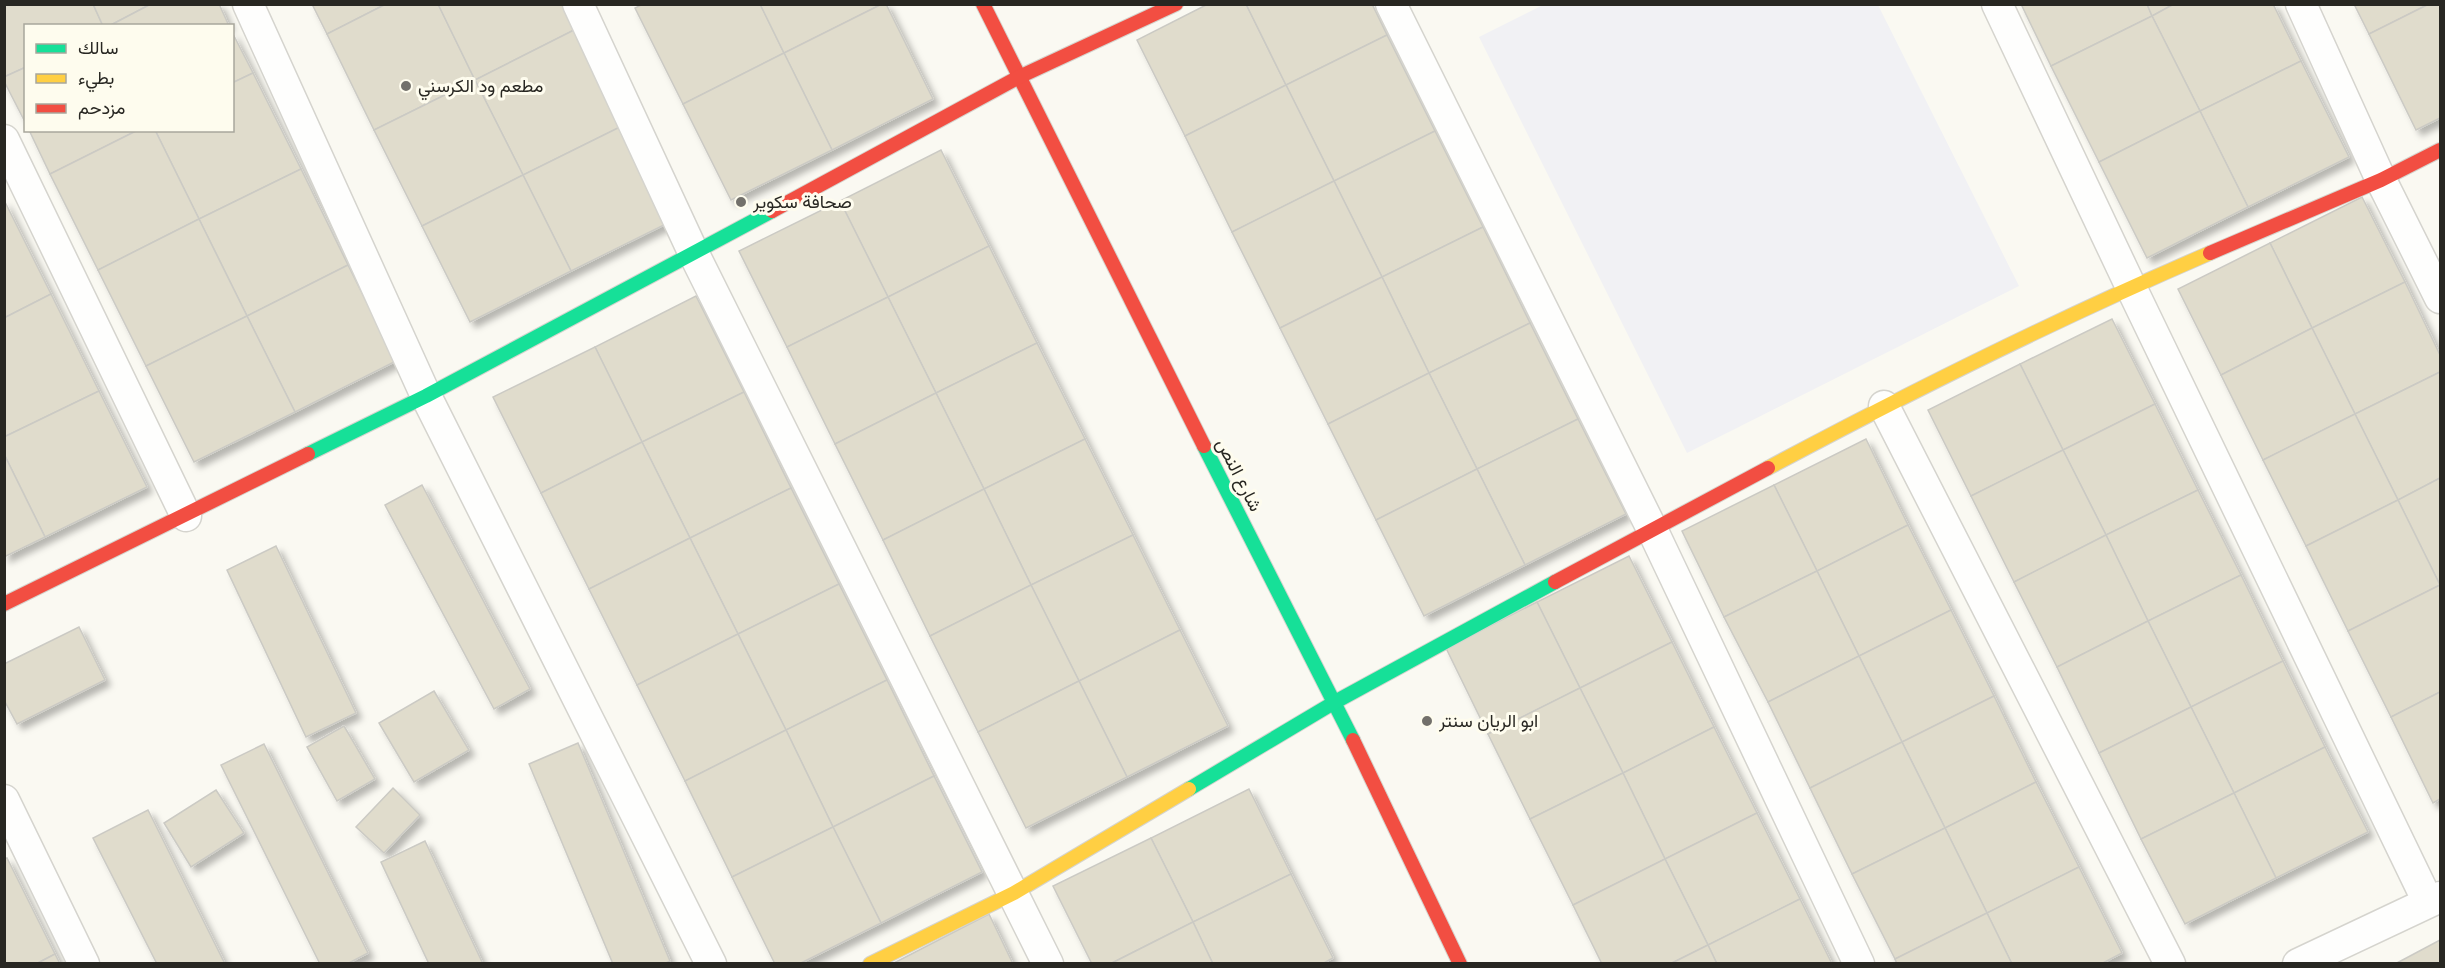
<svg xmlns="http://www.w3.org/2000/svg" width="2445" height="968" viewBox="0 0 2445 968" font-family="Lato,Vazirmatn,sans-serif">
	<defs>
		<filter id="shadow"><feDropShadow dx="5.5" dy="5.5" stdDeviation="3" flood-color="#0004"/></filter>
	</defs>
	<rect width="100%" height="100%" fill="#faf9f2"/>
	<polygon fill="#f1f1f4" points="1543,5 1878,5 2019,286 1687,453 1479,37"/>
	<g fill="#e0dccc" stroke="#cbcac4" stroke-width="1.5" filter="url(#shadow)">
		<polygon points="4,4 93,4 103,26 26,26 26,67 4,77"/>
		<polygon points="93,4 151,4 109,26 103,26"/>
		<polygon points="151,4 219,4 229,26 109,26"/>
		<polygon points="312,4 386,4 327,34"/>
		<polygon points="386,4 438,4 475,80 374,130 327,34"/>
		<polygon points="438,4 564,4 576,29 475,80"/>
		<polygon points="643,4 760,4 784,53 683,104 635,8"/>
		<polygon points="760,4 882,4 784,53"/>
		<polygon points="882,4 886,4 933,99 832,150 784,53"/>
		<polygon points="1208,4 1246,4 1286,85 1185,136 1137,40"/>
		<polygon points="1246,4 1372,4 1387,35 1286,85"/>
		<polygon points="2021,4 2147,4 2152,16 2051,66"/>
		<polygon points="2147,4 2174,4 2152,16"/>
		<polygon points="2174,4 2273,4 2301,61 2200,111 2152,16"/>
		<polygon points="2354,4 2429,4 2369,34"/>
		<polygon points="2429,4 2440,4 2440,118 2416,130 2369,34"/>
		<polygon points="2152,16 2200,111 2099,162 2051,66"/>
		<polygon points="576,29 624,125 523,175 475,80"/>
		<polygon points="232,32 253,73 232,83"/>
		<polygon points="1387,35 1435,131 1334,181 1286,85"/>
		<polygon points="784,53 832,150 731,200 683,104"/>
		<polygon points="2301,61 2349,157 2248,207 2200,111"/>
		<polygon points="26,67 26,124 4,81 4,77"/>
		<polygon points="253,73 301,169 199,219 155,130 232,130 232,83"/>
		<polygon points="475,80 523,175 422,226 374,130"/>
		<polygon points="1286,85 1334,181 1232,232 1185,136"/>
		<polygon points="2200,111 2248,207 2147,258 2099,162"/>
		<polygon points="624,125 672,221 571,271 523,175"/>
		<polygon points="29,130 138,130 50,174"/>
		<polygon points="138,130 155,130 199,219 98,270 50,174"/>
		<polygon points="1435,131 1483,227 1382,277 1334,181"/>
		<polygon points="941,150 989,246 888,297 840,201"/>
		<polygon points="301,169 348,265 247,316 199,219"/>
		<polygon points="523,175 571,271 470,322 422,226"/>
		<polygon points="1334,181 1382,277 1280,328 1232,232"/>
		<polygon points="2362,197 2405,282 2312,328 2270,243"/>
		<polygon points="4,200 51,294 4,318"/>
		<polygon points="840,201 888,297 787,347 739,251"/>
		<polygon points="199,219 247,316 146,366 98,270"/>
		<polygon points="1483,227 1530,323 1429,373 1382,277"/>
		<polygon points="2270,243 2312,328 2221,375 2178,289"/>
		<polygon points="989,246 1037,343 936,393 888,297"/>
		<polygon points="348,265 396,361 295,412 247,316"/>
		<polygon points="1382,277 1429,373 1328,424 1280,328"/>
		<polygon points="2405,282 2440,355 2440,372 2355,414 2312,328"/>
		<polygon points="51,294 99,391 4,437 4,318"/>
		<polygon points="696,296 744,392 642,442 595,347"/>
		<polygon points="888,297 936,393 835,444 787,347"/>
		<polygon points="247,316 295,412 194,462 146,366"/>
		<polygon points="2112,319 2155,404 2063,450 2020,364"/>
		<polygon points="1530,323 1578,419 1477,469 1429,373"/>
		<polygon points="2312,328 2355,414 2263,460 2221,375"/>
		<polygon points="1037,343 1085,439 984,489 936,393"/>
		<polygon points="595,347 642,442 541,493 493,397"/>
		<polygon points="2020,364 2063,450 1971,496 1928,410"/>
		<polygon points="2440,372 2440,478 2398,500 2355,414"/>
		<polygon points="1429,373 1477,469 1376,520 1328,424"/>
		<polygon points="99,391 147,487 45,537 4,454 4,437"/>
		<polygon points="744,392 791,488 690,538 642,442"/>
		<polygon points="936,393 984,489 883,540 835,444"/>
		<polygon points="2155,404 2198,490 2106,535 2063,450"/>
		<polygon points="2355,414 2398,500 2306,546 2263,460"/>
		<polygon points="1578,419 1626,514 1525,565 1477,469"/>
		<polygon points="1085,439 1133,535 1031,585 984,489"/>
		<polygon points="1866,439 1908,525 1817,571 1774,485"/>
		<polygon points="642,442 690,538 589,589 541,493"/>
		<polygon points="2063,450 2106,535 2014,582 1971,496"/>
		<polygon points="4,454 45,537 4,557"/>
		<polygon points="1477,469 1525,565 1424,616 1376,520"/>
		<polygon points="2440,478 2440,585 2398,500"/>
		<polygon points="422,485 530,689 494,709 385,505"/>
		<polygon points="1774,485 1817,571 1724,617 1682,531"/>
		<polygon points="791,488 839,584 738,634 690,538"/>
		<polygon points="984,489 1031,585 930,636 883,540"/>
		<polygon points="2198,490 2241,575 2148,621 2106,535"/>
		<polygon points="2398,500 2440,585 2348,631 2306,546"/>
		<polygon points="1908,525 1951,610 1859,656 1817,571"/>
		<polygon points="1133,535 1180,630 1079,681 1031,585"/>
		<polygon points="2106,535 2148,621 2057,667 2014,582"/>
		<polygon points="690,538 738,634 637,685 589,589"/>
		<polygon points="276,546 356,713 306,737 227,570"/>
		<polygon points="1629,556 1672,642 1580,688 1537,602"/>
		<polygon points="1817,571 1859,656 1768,702 1724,617"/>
		<polygon points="2241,575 2283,661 2191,707 2148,621"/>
		<polygon points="839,584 887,680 786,730 738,634"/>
		<polygon points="1031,585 1079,681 978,732 930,636"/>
		<polygon points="2440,585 2440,692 2391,717 2348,631"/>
		<polygon points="1537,602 1580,688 1488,734 1446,648"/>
		<polygon points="1951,610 1994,696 1902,742 1859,656"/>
		<polygon points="2148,621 2191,707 2099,753 2057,667"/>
		<polygon points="79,627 105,680 17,724 4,700 4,664"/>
		<polygon points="1180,630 1228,726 1127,777 1079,681"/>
		<polygon points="738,634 786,730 685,781 637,685"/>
		<polygon points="1672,642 1714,727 1623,773 1580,688"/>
		<polygon points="1859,656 1902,742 1810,788 1768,702"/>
		<polygon points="2283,661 2325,747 2234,793 2191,707"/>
		<polygon points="887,680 934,776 833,827 786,730"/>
		<polygon points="1079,681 1127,777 1026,828 978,732"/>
		<polygon points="1580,688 1623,773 1530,819 1488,734"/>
		<polygon points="434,691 469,750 414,782 379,723"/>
		<polygon points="2440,692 2440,799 2433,803 2391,717"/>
		<polygon points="1994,696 2036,782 1945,828 1902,742"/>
		<polygon points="2191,707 2234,793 2141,839 2099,753"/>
		<polygon points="344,726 375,779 337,801 307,747"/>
		<polygon points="1714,727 1757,813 1665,859 1623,773"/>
		<polygon points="786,730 833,827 732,877 685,781"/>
		<polygon points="1902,742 1945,828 1852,874 1810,788"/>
		<polygon points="578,743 670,961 664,964 613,964 529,764"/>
		<polygon points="264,744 368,953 347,964 320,964 221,765"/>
		<polygon points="2325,747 2368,832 2276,878 2234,793"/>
		<polygon points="1623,773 1665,859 1573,905 1530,819"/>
		<polygon points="934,776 982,872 881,923 833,827"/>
		<polygon points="2036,782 2079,867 1987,913 1945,828"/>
		<polygon points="393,788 420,815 384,853 356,827"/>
		<polygon points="1249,789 1291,874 1193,922 1151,838"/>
		<polygon points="216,790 244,833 191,867 164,823"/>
		<polygon points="2234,793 2276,878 2185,924 2141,839"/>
		<polygon points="148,810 225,964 157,964 93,838"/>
		<polygon points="1757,813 1800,899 1708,945 1665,859"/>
		<polygon points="833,827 881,923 799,964 775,964 732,877"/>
		<polygon points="1945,828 1987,913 1895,959 1852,874"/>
		<polygon points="1151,838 1193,922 1110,964 1092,964 1053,886"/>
		<polygon points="425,841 483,964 429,964 381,862"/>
		<polygon points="7,858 55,954 36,964 4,964 4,859"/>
		<polygon points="1665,859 1708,945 1670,964 1602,964 1573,905"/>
		<polygon points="2079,867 2122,953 2101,964 2012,964 1987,913"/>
		<polygon points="1291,874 1333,958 1322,964 1213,964 1193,922"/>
		<polygon points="1800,899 1832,964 1717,964 1708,945"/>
		<polygon points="1987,913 2012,964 1897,964 1895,959"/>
		<polygon points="989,914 1013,964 892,964"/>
		<polygon points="1193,922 1213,964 1110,964"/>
		<polygon points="2440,940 2440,964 2395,964"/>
		<polygon points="1708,945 1717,964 1670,964"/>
		<polygon points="55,954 60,964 36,964"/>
	</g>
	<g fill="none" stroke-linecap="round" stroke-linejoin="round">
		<g stroke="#d5d4ce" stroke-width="33">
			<g id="street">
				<polyline points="248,4 426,396 711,964"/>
				<polyline points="578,4 694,254 1048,964"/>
				<polyline points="1391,4 1652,529 1859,964"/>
				<polyline points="1997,4 2131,287 2428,902"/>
				<polyline points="2301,4 2381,180 2440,298"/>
				<polyline points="4,140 186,516"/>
				<polyline points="1884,406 2170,964"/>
				<polyline points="4,800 84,964"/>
				<polyline points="2298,964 2440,897"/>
			</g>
		</g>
		<g stroke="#d5d4ce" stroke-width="16">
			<g id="fast">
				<polyline points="1204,446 1353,740"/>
				<polyline points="308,454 426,396 772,211"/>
				<polyline points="1189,789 1335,702 1555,582"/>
			</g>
		</g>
		<g stroke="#d5d4ce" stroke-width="16">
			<g id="slow">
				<path d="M1768 468C1912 391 2059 318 2210 253"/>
				<polyline points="870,964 1014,893 1189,789"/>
			</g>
		</g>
		<g stroke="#d5d4ce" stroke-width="16">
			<g id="jam">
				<polyline points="983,4 1204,446"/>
				<polyline points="772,211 1019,77 1176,4"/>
				<polyline points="2210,253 2381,180 2440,150"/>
				<polyline points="1555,582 1768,468"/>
				<polyline points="4,604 308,454"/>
				<polyline points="1353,740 1460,964"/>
			</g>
		</g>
		<use href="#street" stroke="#fefefd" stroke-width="30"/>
		<use href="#fast" stroke="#16e098" stroke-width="14"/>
		<use href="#slow" stroke="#ffcf43" stroke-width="14"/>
		<use href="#jam" stroke="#f24e42" stroke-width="14"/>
	</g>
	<g fill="#72706b" stroke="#fefcee" stroke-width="2">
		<circle cx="406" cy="86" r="6"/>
		<circle cx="741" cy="202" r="6"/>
		<circle cx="1427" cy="721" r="6"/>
	</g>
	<g text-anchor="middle" stroke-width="6" stroke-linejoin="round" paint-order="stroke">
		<g font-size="18" fill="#282722" stroke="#fefcee" text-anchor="start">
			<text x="418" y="92">مطعم ود الكرسني</text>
			<text x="753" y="208">صحافة سكوير</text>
			<text x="1439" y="727">ابو الريان سنتر</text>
		</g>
		<g font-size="18" fill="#282722" stroke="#fefcee">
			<text transform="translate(1239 475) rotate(63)" y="6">شارع النص</text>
		</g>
	</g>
	<rect width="2445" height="968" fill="none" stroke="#282722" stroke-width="12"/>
	<rect x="24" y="24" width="210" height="108" fill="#fefcee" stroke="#a8a79c" stroke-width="1.5"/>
	<rect x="36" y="44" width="30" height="9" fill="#16e098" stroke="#a8a79c" stroke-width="1.5"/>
	<text x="78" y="54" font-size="18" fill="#282722">سالك</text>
	<rect x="36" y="74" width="30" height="9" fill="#ffcf43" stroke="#a8a79c" stroke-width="1.5"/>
	<text x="78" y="84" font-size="18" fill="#282722">بطيء</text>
	<rect x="36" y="104" width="30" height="9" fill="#f24e42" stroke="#a8a79c" stroke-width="1.5"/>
	<text x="78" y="114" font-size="18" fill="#282722">مزدحم</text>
</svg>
